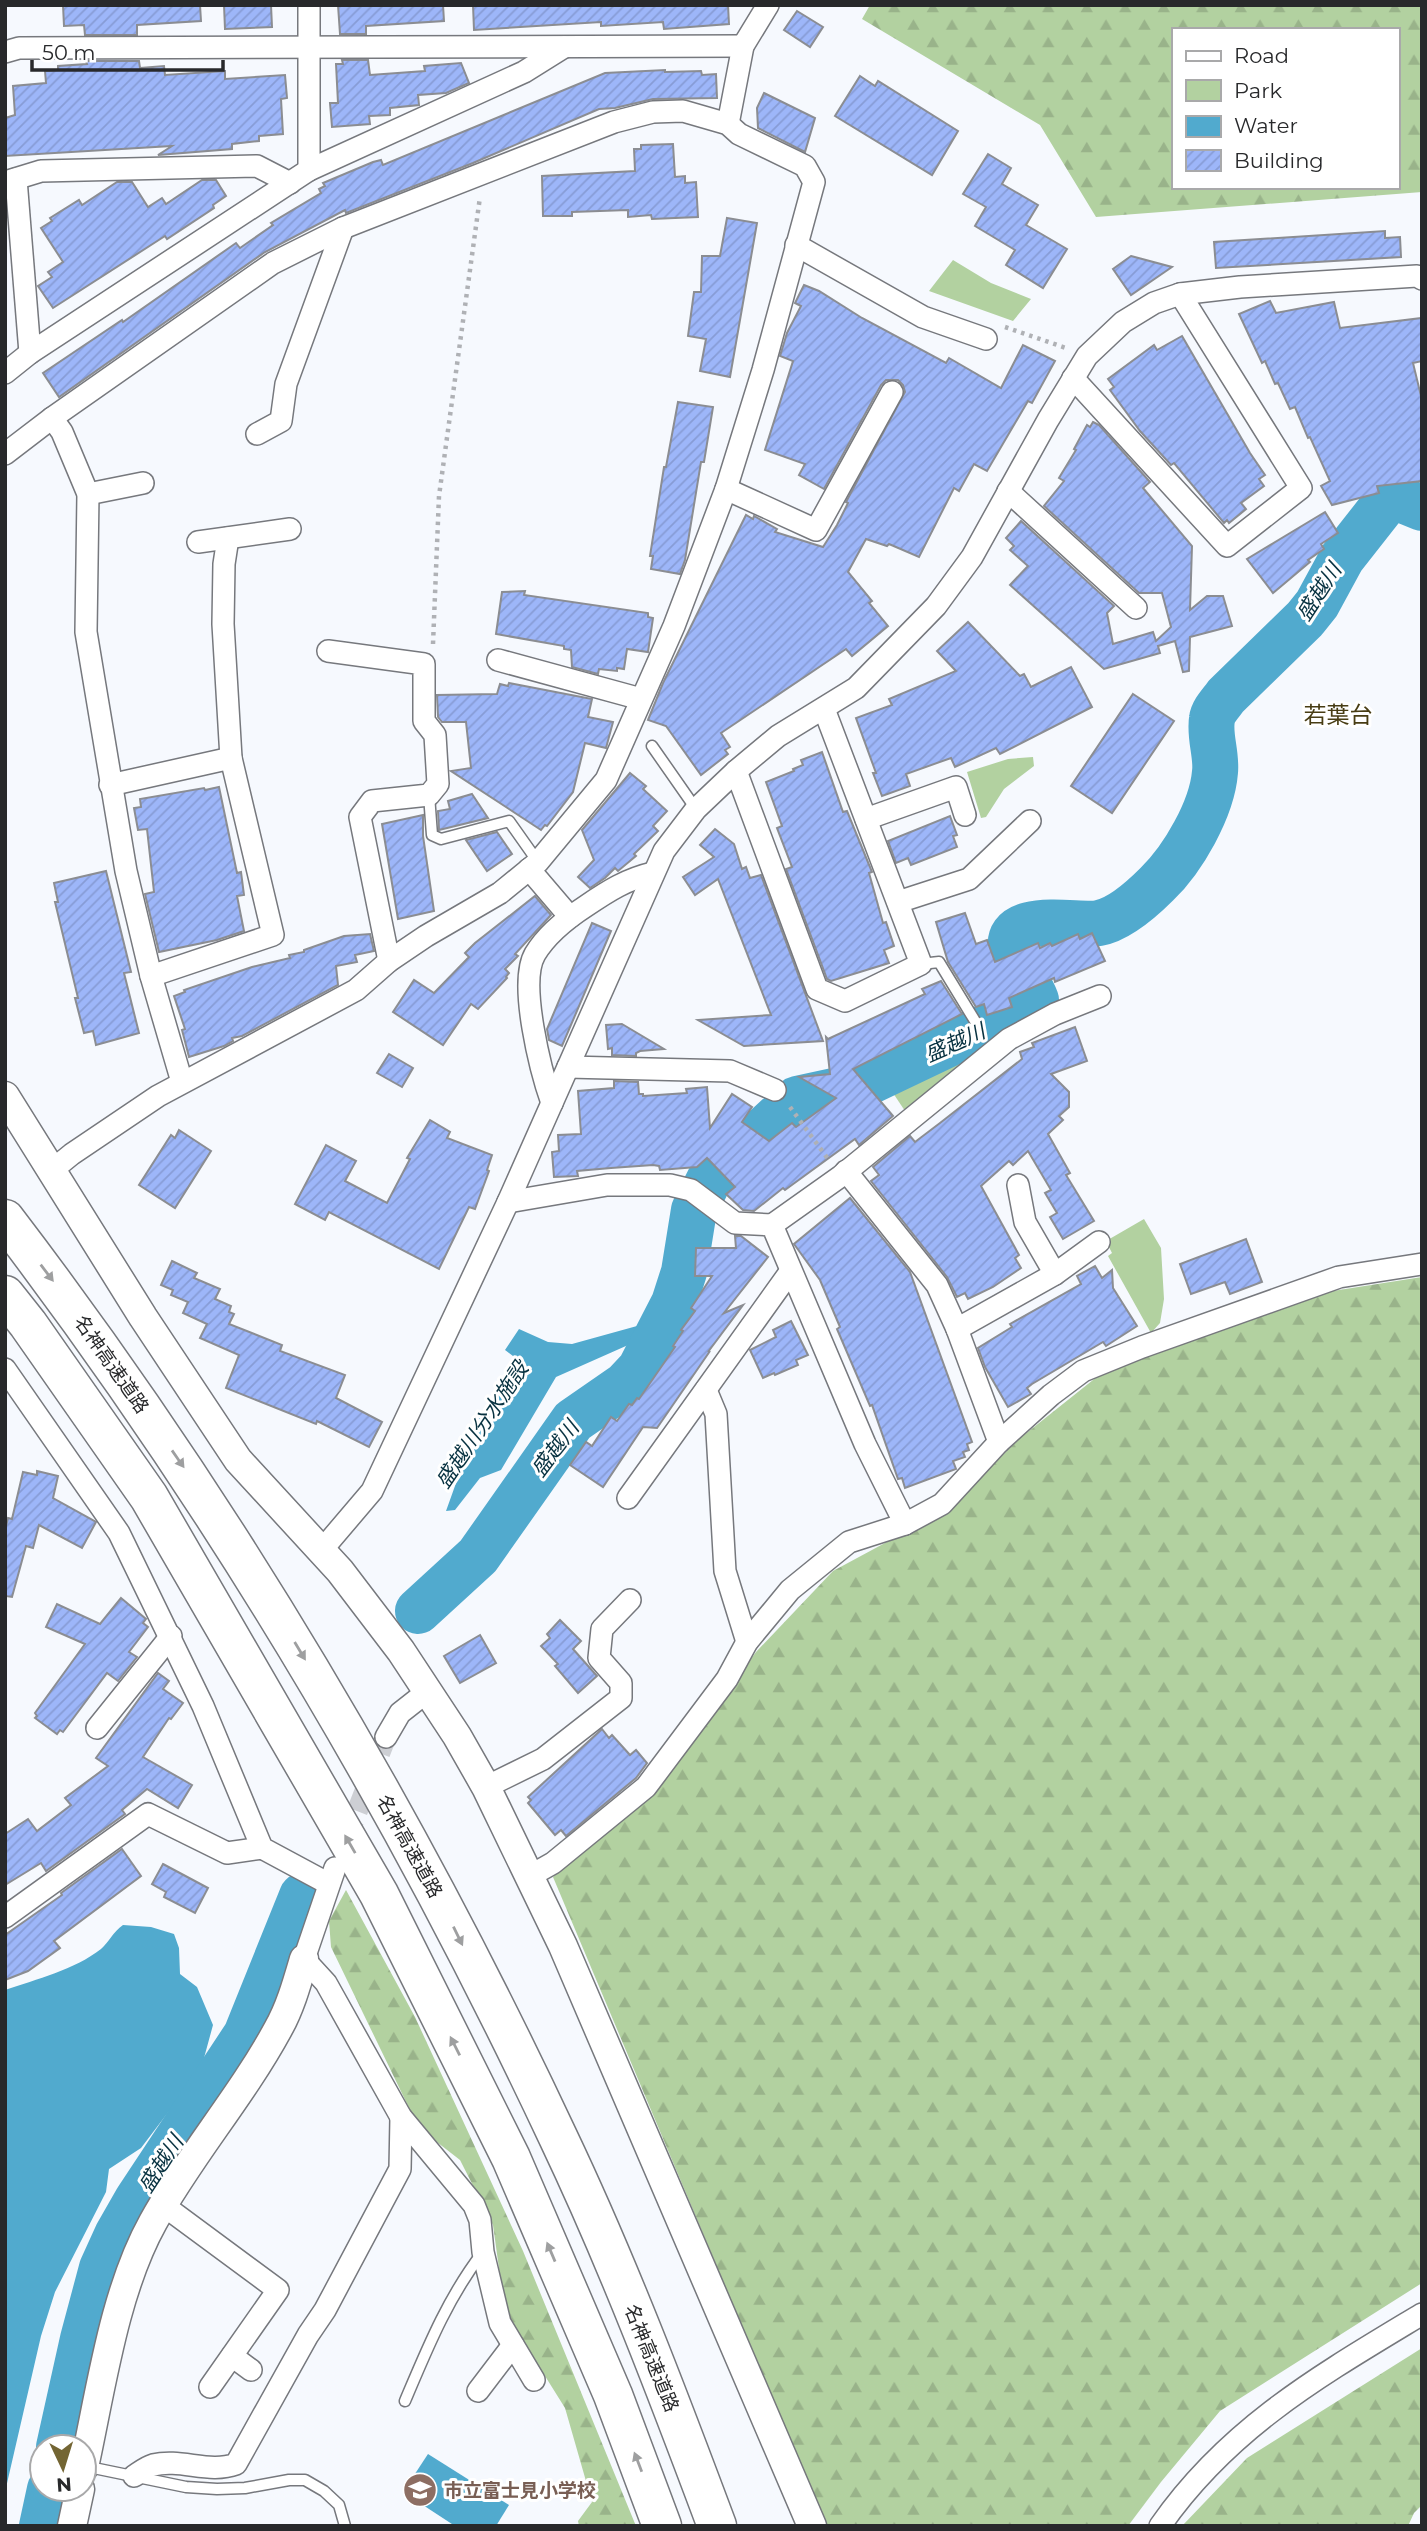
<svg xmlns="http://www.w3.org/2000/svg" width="1427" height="2531" viewBox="0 0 1427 2531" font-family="Montserrat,'Noto Sans JP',sans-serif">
	<defs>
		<pattern id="forest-firs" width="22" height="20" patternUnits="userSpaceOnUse" patternTransform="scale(1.75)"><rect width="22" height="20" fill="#b2d1a0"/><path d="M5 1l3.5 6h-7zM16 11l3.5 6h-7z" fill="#99b38a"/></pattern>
		<pattern id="building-hatch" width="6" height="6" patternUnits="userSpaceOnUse" patternTransform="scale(1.75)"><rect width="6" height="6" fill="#9db6f9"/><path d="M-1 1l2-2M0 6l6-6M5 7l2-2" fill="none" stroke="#879cd6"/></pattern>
	</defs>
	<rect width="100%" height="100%" fill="#f6f9fe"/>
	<g fill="url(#forest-firs)" fill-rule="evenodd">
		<path d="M870 5H1422V192L1096 217 1040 125 862 19ZM1173 30H1397V187H1173Z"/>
		<polygon points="1422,1277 1422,2283 1220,2411 1161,2482 1128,2526 826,2526 553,1877 627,1814 671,1768 756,1652 833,1571 948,1509 1019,1439 1098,1376 1301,1296"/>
		<polygon points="346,1890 415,2017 523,2251 636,2526 579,2526 578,2521 592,2502 565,2408 505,2312 493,2225 460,2160 433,2139 411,2112 331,1947 329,1921"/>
		<polygon points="1422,2348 1422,2505 1414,2513 1408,2526 1182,2526 1247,2458"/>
	</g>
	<g fill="#b2d1a0">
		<polygon points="953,260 991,283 1031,299 1013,321 929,291"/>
		<polygon points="1033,757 1034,766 1004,789 986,817 981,818 967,772 1008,759"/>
		<path d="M1005 1028 905 1111 893 1093C924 1064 964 1041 1005 1028Z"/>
		<polygon points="1144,1219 1161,1248 1164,1299 1160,1323 1151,1333 1108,1256 1112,1253 1106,1241"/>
	</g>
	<g fill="#51aace">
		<polygon points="661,1312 653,1334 556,1377 501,1470 480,1478 455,1510 446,1511 460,1472 460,1448 517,1359 505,1350 519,1329 548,1342 572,1344 637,1326"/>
		<path d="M123 1925 151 1927 174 1934 179 1948 180 1974 197 1987 213 2025 204 2058 182 2094 141 2148 109 2169 106 2192 55 2292 41 2336 5 2492V1990C37 1979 74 1970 101 1949 109 1942 113 1932 123 1925Z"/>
		<polygon points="428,2454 509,2505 496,2526 455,2526 403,2492"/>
	</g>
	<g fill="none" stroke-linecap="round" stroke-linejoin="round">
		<polyline stroke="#51aace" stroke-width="8" points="648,1325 668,1317"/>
		<g stroke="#51aace" stroke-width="46">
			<path d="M418 1611 478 1556 573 1421 625 1385 640 1369 674 1303 684 1272 694 1210 709 1180 797 1099 857 1086 871 1081 980 1029 1024 1014 1033 1007 1036 1000C1030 984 1017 968 1012 952 1000 909 1079 927 1099 923 1120 919 1142 899 1157 884 1183 859 1212 809 1215 772 1217 755 1209 736 1212 719 1213 711 1221 703 1226 696L1305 619 1317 604 1342 558 1386 502 1395 497 1422 508"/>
			<polyline points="59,2447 83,2339 102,2268 117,2235 137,2200 246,2035 302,1896"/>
			<polyline points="42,2526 50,2489"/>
		</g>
	</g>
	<g fill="url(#building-hatch)" stroke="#8b8d92" stroke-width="2">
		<polygon points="63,5 200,5 201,21 137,25 137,35 85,35 84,25 64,26"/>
		<polygon points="224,5 271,5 272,27 225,29"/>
		<polygon points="338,5 443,5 444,21 366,26 366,34 340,34"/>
		<polygon points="473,5 728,5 729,24 664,29 663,22 601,26 601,22 474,30"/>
		<polygon points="797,11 823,27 810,47 784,30"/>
		<polygon points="342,60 368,60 370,75 425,71 424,66 461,63 469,83 446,93 418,95 419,105 390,108 390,115 369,116 370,124 332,127 330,103 338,103 336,64 343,64"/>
		<polygon points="86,61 139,61 140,68 164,66 165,75 225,71 225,79 285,75 287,98 281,99 283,134 259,136 259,141 232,144 232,149 158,155 172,146 5,156 5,118 15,115 13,86 46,83 45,71 58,70 58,66 87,64"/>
		<polygon points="665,70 665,72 701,71 702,75 716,74 717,98 653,99 615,108 599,109 473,163 346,213 345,210 265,252 59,397 43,373 122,320 123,322 236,243 240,248 273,225 271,223 321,193 319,189 325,186 323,183 373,162 381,160 383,165 605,73"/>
		<polygon points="860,76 875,86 878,81 958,131 932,175 835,116"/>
		<polygon points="764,93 815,118 805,152 758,128 757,108"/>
		<polygon points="673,144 675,177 685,176 685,183 696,182 698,217 652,219 651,215 628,217 628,210 572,212 572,216 543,216 542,176 635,171 634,149 641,149 641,145"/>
		<polygon points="988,154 1011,168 1002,184 1038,205 1026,225 1067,249 1043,288 1006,265 1015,250 975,226 986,207 963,194"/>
		<polygon points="202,180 216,180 226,196 213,205 214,208 167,239 165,236 53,308 38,286 52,277 48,272 63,262 41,228 52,221 50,218 79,200 82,205 117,182 132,182 148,207 162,198 166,204"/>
		<polygon points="727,218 757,223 730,377 700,371 706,339 688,336 694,292 701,292 702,256 720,256"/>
		<polygon points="1385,231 1385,238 1400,237 1401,257 1216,268 1214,242"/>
		<polygon points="1131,256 1172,267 1131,295 1113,269"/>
		<polygon points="804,285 819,291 862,318 946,363 949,358 1001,388 1023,345 1055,361 1032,403 1028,401 987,471 974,464 959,491 954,488 919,557 889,544 887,546 866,539 848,572 872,601 869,603 888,626 852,656 846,649 721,733 730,747 725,750 728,754 701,775 666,726 648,720 663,683 746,515 753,519 754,516 777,529 775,532 823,547 837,525 848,503 846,502 905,392 903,385 898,380 886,380 881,385 824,489 799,475 805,464 765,450 793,361 780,356 787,333 801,306 795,303"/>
		<polygon points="1270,301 1276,313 1334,302 1340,328 1422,318 1422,361 1413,363 1422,400 1422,481 1377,486 1379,493 1332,505 1321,486 1330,481 1310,437 1308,438 1295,407 1290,409 1278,383 1275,384 1265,361 1262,363 1239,314"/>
		<polygon points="1182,336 1250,453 1265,475 1259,479 1264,486 1241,503 1246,509 1229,523 1227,520 1224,523 1174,463 1171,465 1140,431 1110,390 1114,387 1108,379 1154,345 1157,350"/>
		<polygon points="678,402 713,407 704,462 701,462 685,560 680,574 651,569 653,556 650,556 664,467 666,467"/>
		<polygon points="1093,422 1099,425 1150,482 1143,488 1192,546 1190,610 1207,596 1223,596 1232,626 1190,637 1189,671 1183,672 1175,641 1158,646 1160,653 1104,669 1010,585 1028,566 1010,550 1014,546 1006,538 1021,521 1114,606 1107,613 1113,644 1153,632 1156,641 1171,627 1162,593 1139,593 1044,506 1064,481 1059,478 1076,450 1074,449 1087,425 1090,427"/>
		<polygon points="1325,512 1338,533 1321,544 1324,549 1308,560 1310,562 1273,593 1247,559"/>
		<polygon points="525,591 524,595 648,613 648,617 653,618 648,652 627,649 624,669 617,668 617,671 599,669 598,674 572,667 571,650 564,649 564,646 496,634 502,592"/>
		<polygon points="968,622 1020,676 1024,674 1031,687 1071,667 1092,707 1000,754 996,748 955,767 951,758 906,774 910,786 882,796 873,773 876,773 856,718 892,705 889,699 956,671 937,651"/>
		<polygon points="509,683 592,699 588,717 613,722 606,748 585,743 573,792 547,826 545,825 541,830 451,771 471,768 466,722 442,722 438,717 437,695 497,694 500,684 508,686"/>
		<polygon points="1133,694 1174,721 1112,813 1071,786"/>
		<polygon points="822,752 843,812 847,811 872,872 869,873 883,923 886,922 894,946 884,950 889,963 831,981 827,979 786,869 792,867 777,828 782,826 766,782 794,771 793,769 803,765 801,760"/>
		<polygon points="630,773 646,786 643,789 667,811 653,826 658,831 634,854 636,856 618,871 615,868 605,878 590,888 578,877 594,860 582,830"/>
		<polygon points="219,787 237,873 241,872 244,895 237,896 244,931 217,940 159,952 145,894 154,892 147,829 138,830 134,808 141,807 140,799 204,788 205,790"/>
		<polygon points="472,794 488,818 439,830 438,811 450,809 448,801"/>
		<polygon points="423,815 423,836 434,911 398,919 382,824"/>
		<polygon points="950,816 957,835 953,836 957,847 911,865 908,858 896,863 888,841"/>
		<polygon points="715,829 734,844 742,869 746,867 750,878 761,875 823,1041 744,1046 698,1020 771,1015 718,879 695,895 683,877 714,857 700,845"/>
		<polygon points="497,832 512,854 487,871 466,840"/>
		<polygon points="106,871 131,972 124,973 139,1033 96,1045 93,1031 84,1033 75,998 78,998 55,902 58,902 54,883"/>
		<polygon points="535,896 551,915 515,954 518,956 505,969 509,973 506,977 507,978 478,1009 471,1004 443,1045 393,1012 414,980 434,993 469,957 465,953 475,943"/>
		<polygon points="965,913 976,944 987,940 995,962 1038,943 1040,948 1050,943 1052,946 1078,934 1080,939 1092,933 1105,961 1055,982 1054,978 1009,998 1012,1007 987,1015 984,1004 976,1007 948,962 936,922"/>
		<polygon points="592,923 611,931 562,1046 549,1040 547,1029"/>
		<polygon points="370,934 374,951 355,955 357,962 336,966 338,985 242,1036 232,1038 233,1041 224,1046 189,1057 182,1030 185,1029 174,996 185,992 184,990 252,967 290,958 289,955 304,952 304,950 344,936"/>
		<polygon points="941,981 962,1014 853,1069 893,1116 859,1145 855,1139 785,1190 783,1188 754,1211 743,1210 726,1194 735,1187 707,1158 697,1167 660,1170 659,1166 653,1165 611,1168 577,1171 578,1176 554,1177 552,1152 559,1151 558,1135 581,1134 578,1091 614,1088 614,1081 638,1082 639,1094 643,1094 643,1096 687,1093 686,1089 707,1087 710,1128 732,1094 752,1107 742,1122 769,1141 792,1123 796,1127 836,1098 799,1077 830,1074 826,1037 828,1039 925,994 922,989"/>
		<polygon points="622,1024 664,1049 640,1051 636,1053 636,1056 612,1055 612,1048 608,1049 606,1025"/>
		<polygon points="1075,1027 1087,1061 1051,1074 1069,1092 1069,1107 1059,1116 1063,1120 1048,1134 1070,1173 1066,1175 1094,1221 1063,1239 1050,1217 1057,1213 1045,1193 1051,1190 1028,1151 1013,1165 1009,1161 981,1186 1019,1255 1015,1258 1021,1268 993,1287 968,1299 965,1293 957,1297 947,1277 871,1181 879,1175 873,1167 910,1136 915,1142 940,1123 1022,1059 1020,1052 1034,1047 1032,1043"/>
		<polygon points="389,1054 413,1068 402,1087 377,1073"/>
		<polygon points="430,1120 450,1132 447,1138 492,1155 487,1170 489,1171 475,1209 469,1207 439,1269 329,1212 325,1220 295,1204 326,1145 356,1161 345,1181 387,1203 410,1159 407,1158"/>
		<polygon points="179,1130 211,1151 175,1208 139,1185 171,1135 175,1138"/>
		<polygon points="850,1198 910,1272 972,1442 967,1444 969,1450 963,1452 965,1457 953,1461 956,1469 905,1488 902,1478 898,1479 872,1405 870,1406 837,1329 840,1327 820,1280 794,1244"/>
		<polygon points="735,1236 741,1236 768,1257 724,1313 743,1305 708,1352 710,1351 657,1428 643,1427 603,1487 570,1465 586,1442 592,1446 611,1417 617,1421 629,1404 632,1405 637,1398 639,1399 675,1347 673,1346 683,1331 681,1330 695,1311 691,1308 712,1276 695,1276 696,1248 736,1248"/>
		<polygon points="1246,1239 1262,1282 1230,1294 1225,1282 1191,1294 1180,1264"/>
		<polygon points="172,1261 197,1273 194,1278 220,1289 215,1299 231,1306 229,1312 234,1314 229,1324 282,1345 280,1351 345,1375 336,1398 382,1422 369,1447 317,1421 316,1424 226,1388 239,1355 200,1338 207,1324 183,1313 188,1302 171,1295 173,1290 161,1285"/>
		<polygon points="1095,1266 1102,1278 1112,1270 1113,1288 1137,1326 1106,1346 1103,1342 1032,1384 1027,1388 1031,1394 1008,1407 985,1367 978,1348 1012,1327 1010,1324 1081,1284 1077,1276"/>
		<polygon points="791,1321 808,1355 796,1360 798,1365 775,1375 774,1373 763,1378 750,1350 776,1337 773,1330"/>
		<polygon points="37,1471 58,1476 53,1498 96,1522 82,1548 39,1525 33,1548 26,1546 12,1597 5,1596 5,1530 8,1518 12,1519 23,1472 37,1475"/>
		<polygon points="121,1598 146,1619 143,1623 148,1627 129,1652 137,1657 118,1681 107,1673 63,1732 60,1730 57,1734 35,1718 37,1716 35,1713 85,1644 46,1627 57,1604 100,1624"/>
		<polygon points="560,1620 581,1641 573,1649 597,1676 578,1693 555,1666 558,1664 541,1646 550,1638 547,1634"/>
		<polygon points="480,1635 496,1663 460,1683 444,1656"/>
		<polygon points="158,1673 169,1681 163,1689 183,1703 171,1719 169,1718 143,1757 192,1785 178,1808 147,1789 122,1810 125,1814 46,1871 41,1863 5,1885 5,1834 28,1819 37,1831 71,1805 65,1798 108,1766 96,1758"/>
		<polygon points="602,1729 609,1738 612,1735 630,1755 636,1750 647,1763 636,1778 566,1836 561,1830 555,1835 528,1803 531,1800 528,1797"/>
		<polygon points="122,1849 141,1876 54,1941 60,1948 28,1971 5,1980 5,1935 62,1895 61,1893"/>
		<polygon points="163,1864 208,1888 195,1913 164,1897 166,1892 152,1884"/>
	</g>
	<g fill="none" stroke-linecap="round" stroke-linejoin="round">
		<polyline stroke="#cdcfd4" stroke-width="21" stroke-dasharray="21 10" stroke-linecap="butt" points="346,1840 386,1737"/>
		<g stroke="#76787d" stroke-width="13">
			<g id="service">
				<polyline points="652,746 696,809"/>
				<polyline points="429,795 432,835 441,839 509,821 538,862"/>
				<polyline points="921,964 939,962 975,1021"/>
				<path d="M405 2401C427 2349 448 2297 483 2252"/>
				<polyline points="84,2466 186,2487 217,2489 245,2488 289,2480 305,2480 324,2491 339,2505 345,2526"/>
			</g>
		</g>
		<g stroke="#76787d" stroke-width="24">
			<g id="minor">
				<polyline points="5,52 19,48 743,46"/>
				<polyline points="728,124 743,46 768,5"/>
				<polyline points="309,170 309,5"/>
				<polyline points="16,179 30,353"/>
				<polyline points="5,182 41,171 257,166 290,183"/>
				<polyline points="796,245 923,317 986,339"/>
				<polyline points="5,373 30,353 309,170 524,72 564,47"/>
				<polyline points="1073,378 1227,546 1301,488 1180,294"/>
				<polyline points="52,418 62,432 88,494 86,632 96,692 126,871 151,976 182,1082"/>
				<polyline points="257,434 281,421 286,384 343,228"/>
				<polyline points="5,454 52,418 273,263 343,228 614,122 653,112 683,111 728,124 739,134 805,166 814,182 763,370 726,489 674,626 606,780 538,862 500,893 426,936 389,961 356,990 158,1096 72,1154 51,1171"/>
				<polyline points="726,489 816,530 892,392"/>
				<polyline points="1008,491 1136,608"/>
				<polyline points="88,494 143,483"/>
				<polyline points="198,542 290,529"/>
				<polyline points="328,651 424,664 424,721 435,735 438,784 429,795 372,801 360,817 389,961"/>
				<polyline points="498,660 641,699"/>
				<polyline points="736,771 817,989 845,1001 921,964 824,709"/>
				<polyline points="110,785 231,758"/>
				<polyline points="866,819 956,787 965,815"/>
				<polyline points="529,869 570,917"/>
				<polyline points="898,902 969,879 1030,821"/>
				<polyline points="151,976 273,935 231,758 223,624 224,564 228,538"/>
				<polyline points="568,1067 730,1071 775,1090"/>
				<path d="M552 1103C541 1072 518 983 535 954 547 934 566 919 586 906 608 891 627 879 653 873"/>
				<polyline points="846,1171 937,1285 957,1329 999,1442"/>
				<polyline points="1018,1185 1025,1222 1055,1274"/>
				<polyline points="508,1202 607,1185 670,1185 691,1190 735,1223 772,1225 865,1444 905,1524"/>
				<polyline points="772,1225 841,1176 1009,1039 1055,1014 1100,996"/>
				<polyline points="957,1329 1055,1274 1099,1242"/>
				<polyline points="5,1369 119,1533 203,1706 262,1848 329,1884"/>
				<polyline points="706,1390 716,1414 725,1571 747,1642"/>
				<polyline points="628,1498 790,1272"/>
				<polyline points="321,1551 372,1491 508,1202 664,851 696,809 736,771 778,736 856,688 936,606 972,557 1048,420 1087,356 1123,322 1154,303 1180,294 1240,287 1417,276 1422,279"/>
				<polyline points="97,1728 171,1636"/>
				<polyline points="386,1737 400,1713 428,1691"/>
				<polyline points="486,1787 543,1759 621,1698 621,1683 599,1658 602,1629 630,1600"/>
				<polyline points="335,1868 304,1959 326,1983 401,2117 474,2205 480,2220 483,2252 500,2323 534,2380"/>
				<polyline points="530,1876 553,1863 646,1787 727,1679 747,1642 790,1590 849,1542 905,1524 942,1504 999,1442 1051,1395 1083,1371 1142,1347 1339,1277 1422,1264"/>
				<polyline points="5,1917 148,1814 227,1853 262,1848"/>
				<polyline points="163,2205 278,2290 210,2387"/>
				<polyline points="232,2356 251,2370"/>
				<polyline points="478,2391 513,2345"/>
				<path d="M134 2476C140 2472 146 2467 153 2465 181 2458 209 2474 236 2464L308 2335 325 2310 400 2169 401 2117"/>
				<path d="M1160 2526C1229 2427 1321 2375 1422 2314"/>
			</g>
		</g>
		<g stroke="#76787d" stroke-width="31">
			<g id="tertiary">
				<polyline points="5,1096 143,1317 238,1460 340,1571 401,1651 457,1736 486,1787 563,1946 812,2526"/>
				<path d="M84 2467C101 2389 114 2292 153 2222 190 2155 241 2097 278 2029 290 2008 297 1983 304 1959"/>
				<polyline points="72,2526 80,2489"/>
			</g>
		</g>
		<g stroke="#76787d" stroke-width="41">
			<g id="motorway">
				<path d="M5 1219C222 1503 406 1813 558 2137 618 2263 668 2395 717 2526"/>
				<polyline points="5,1295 28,1324 149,1497 379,1894 511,2158 613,2395 662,2526"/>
			</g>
		</g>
		<g stroke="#afb1b5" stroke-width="4.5" stroke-dasharray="3.5 5" stroke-linecap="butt">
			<polyline points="1005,327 1066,348"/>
			<polyline points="433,644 439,496 480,197"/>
			<polyline points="790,1107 828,1159"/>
		</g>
		<use href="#service" stroke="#fff" stroke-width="10"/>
		<use href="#minor" stroke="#fff" stroke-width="21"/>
		<use href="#tertiary" stroke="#fff" stroke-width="28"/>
		<use href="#motorway" stroke="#fff" stroke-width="38"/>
	</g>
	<defs><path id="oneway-solid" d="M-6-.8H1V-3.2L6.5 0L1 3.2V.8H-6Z" transform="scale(1.75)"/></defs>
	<g fill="#9e9fa0">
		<use href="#oneway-solid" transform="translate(47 1273) rotate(53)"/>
		<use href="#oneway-solid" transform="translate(178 1459) rotate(55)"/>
		<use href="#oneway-solid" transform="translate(300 1651) rotate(59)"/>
		<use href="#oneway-solid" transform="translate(350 1844) rotate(-120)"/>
		<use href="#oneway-solid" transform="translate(458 1936) rotate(64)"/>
		<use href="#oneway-solid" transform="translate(455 2046) rotate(-117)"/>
		<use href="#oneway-solid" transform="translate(551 2252) rotate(-113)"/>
		<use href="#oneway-solid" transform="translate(638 2462) rotate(-111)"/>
	</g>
	<defs>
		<g id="school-disc" transform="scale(1.75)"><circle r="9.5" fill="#8d6e63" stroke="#fff"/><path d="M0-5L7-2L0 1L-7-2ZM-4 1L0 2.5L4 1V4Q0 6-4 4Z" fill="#fff"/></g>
	</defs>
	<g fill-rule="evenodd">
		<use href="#school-disc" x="420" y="2490"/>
	</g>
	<g text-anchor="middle" stroke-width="6" stroke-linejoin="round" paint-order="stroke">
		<g font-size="19" fill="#28292b" stroke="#fff">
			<text transform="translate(112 1364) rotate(55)" y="7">名神高速道路</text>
			<text transform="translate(410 1846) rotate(61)" y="7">名神高速道路</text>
			<text transform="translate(652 2358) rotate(68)" y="7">名神高速道路</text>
		</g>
		<g font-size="19" font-weight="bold" fill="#785e54" stroke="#fff" text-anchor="start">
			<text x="444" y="2497">市立富士見小学校</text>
		</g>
		<g font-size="21" font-style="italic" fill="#083241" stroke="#fff">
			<text transform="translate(1319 592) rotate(-57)" y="7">盛越川</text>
			<text transform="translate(955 1043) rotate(-24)" y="7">盛越川</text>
			<text transform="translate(482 1425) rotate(-56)" y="7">盛越川分水施設</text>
			<text transform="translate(555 1449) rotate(-53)" y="7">盛越川</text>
			<text transform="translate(161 2164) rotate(-57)" y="7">盛越川</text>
		</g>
		<g font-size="23" fill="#483d14" stroke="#fff">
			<text x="1338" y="723">若葉台</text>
		</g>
	</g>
	<rect width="1427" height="2531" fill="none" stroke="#28292b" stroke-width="14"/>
	<rect x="1172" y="28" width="228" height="161" fill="#ffffff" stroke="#a9a9aa" stroke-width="2"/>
	<rect x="1186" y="51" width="35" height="10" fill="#ffffff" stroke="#a9a9aa" stroke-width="2"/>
	<text x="1234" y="63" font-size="21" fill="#28292b">Road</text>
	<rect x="1186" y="80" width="35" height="21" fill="#b2d1a0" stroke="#a9a9aa" stroke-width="2"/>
	<text x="1234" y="98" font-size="21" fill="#28292b">Park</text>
	<rect x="1186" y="116" width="35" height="21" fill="#51aace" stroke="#a9a9aa" stroke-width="2"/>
	<text x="1234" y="133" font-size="21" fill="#28292b">Water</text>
	<rect x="1186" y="150" width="35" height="21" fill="url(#building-hatch)" stroke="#a9a9aa" stroke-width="2"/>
	<text x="1234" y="168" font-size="21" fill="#28292b">Building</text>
	<g transform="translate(63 2468) rotate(176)"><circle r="33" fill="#ffffff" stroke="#a9a9aa" stroke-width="2"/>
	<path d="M0-5L12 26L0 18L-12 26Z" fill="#736533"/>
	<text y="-10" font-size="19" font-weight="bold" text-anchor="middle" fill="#28292b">N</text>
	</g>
	<path d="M32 60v10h191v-10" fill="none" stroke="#28292b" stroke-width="3.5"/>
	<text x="42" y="60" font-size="21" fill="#28292b" stroke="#ffffff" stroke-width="5" paint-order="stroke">50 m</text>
</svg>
